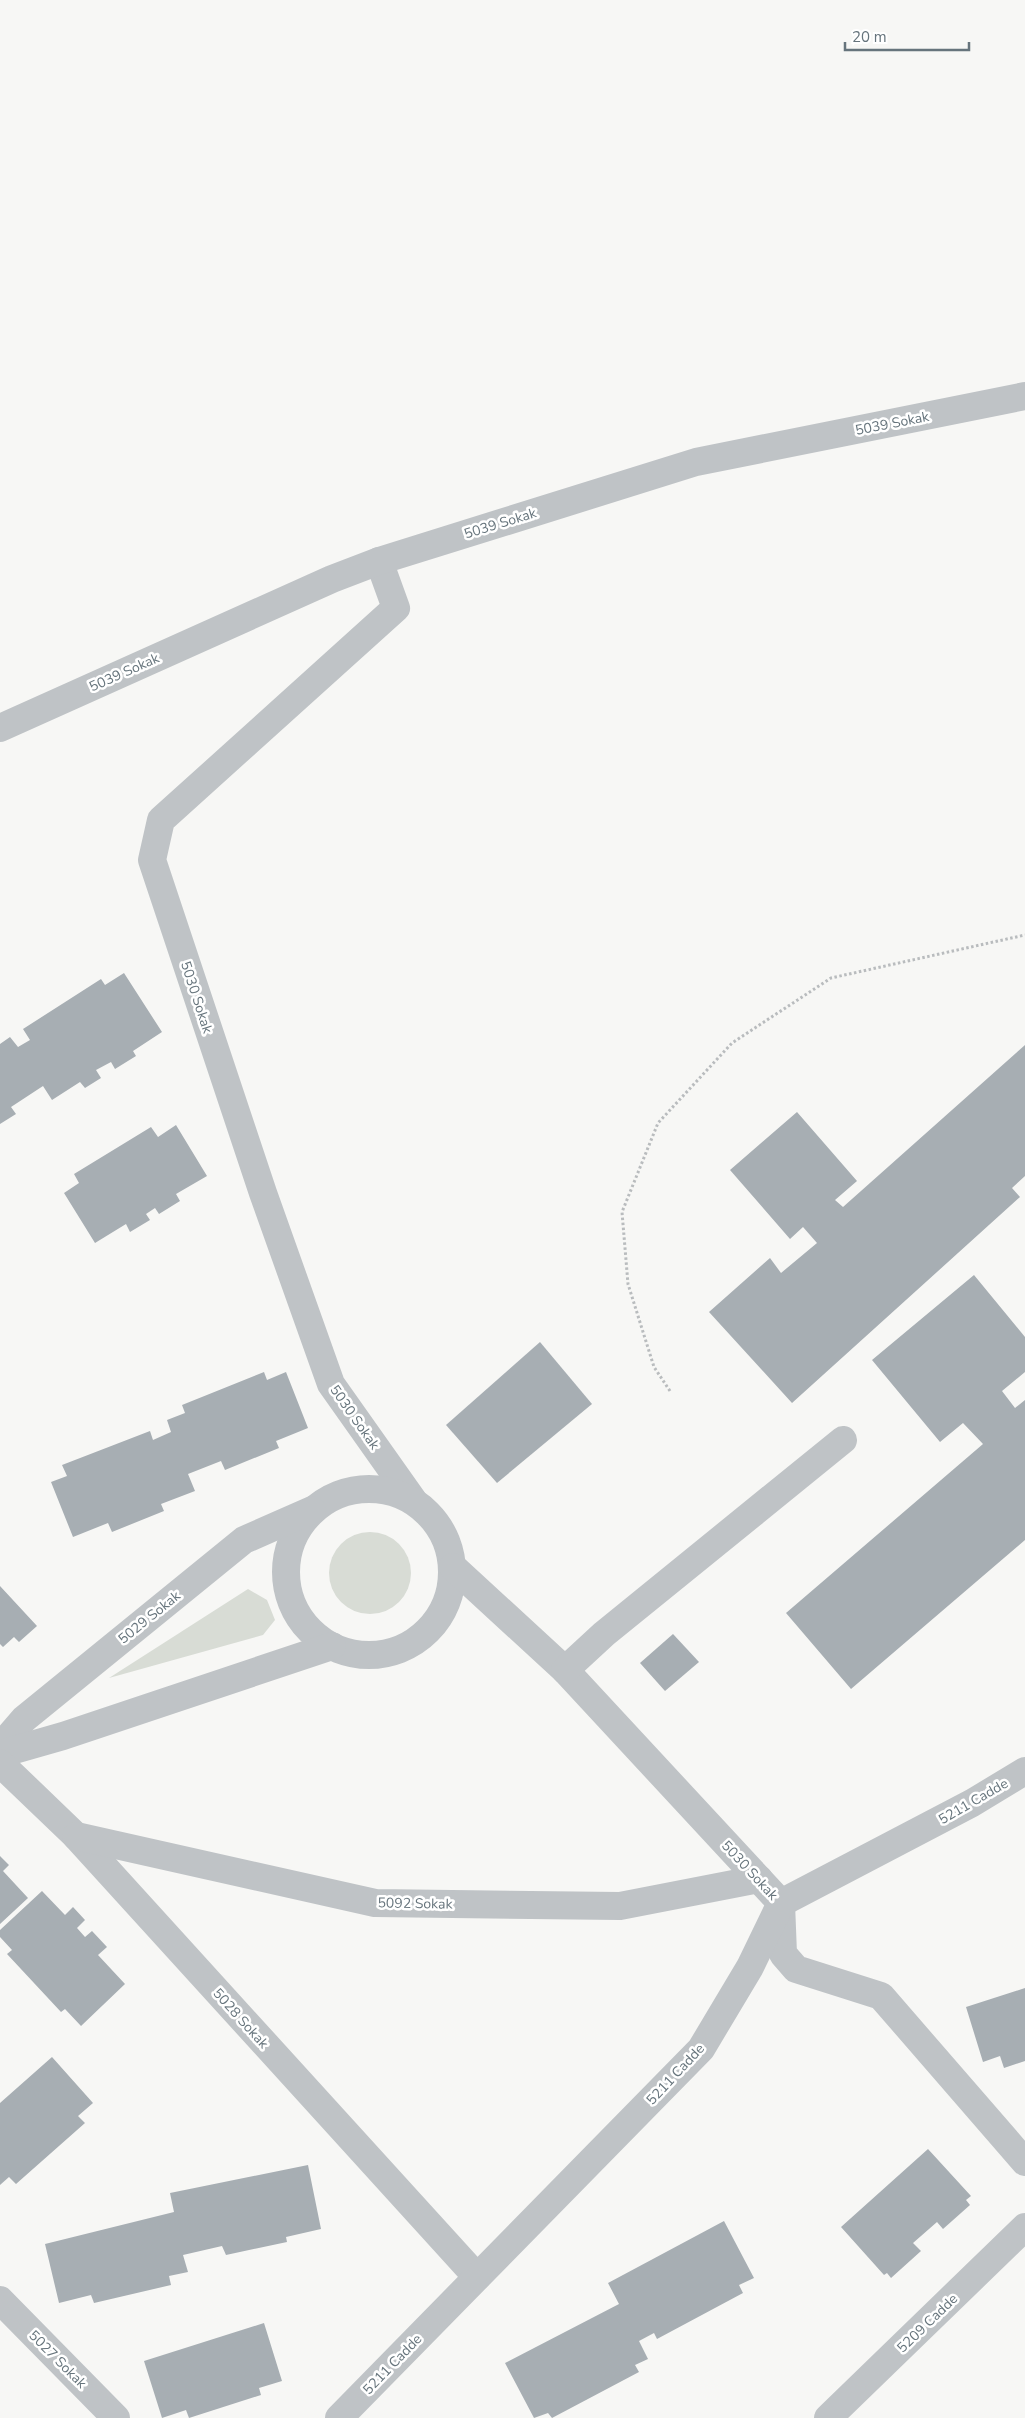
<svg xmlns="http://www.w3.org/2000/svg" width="1025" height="2418" viewBox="0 0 1025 2418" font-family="'Nunito Sans',sans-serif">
	<rect width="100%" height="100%" fill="#f7f7f5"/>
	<g fill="#d8dcd5">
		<circle cx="370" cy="1573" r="41"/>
		<polygon points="248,1589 267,1600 275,1620 263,1635 109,1678"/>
	</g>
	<g fill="#a7aeb3">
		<polygon points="124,973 162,1032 133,1051 136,1056 115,1069 111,1062 96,1070 101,1078 85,1088 80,1082 52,1100 43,1086 11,1107 16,1114 0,1124 0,1044 10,1037 18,1047 30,1040 23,1029 101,979 105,985"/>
		<polygon points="1025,1045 1025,1176 1012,1188 1020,1197 792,1403 709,1312 770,1258 781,1273 817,1243 803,1227 790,1239 730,1170 797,1112 857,1181 835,1200 843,1207"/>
		<polygon points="176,1125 207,1176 176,1194 180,1201 159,1214 155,1208 146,1214 150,1220 130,1232 126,1224 95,1243 64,1193 79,1183 74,1174 151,1127 158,1137"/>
		<polygon points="974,1275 1025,1337 1025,1372 1002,1391 1015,1408 1025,1400 1025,1540 851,1689 786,1613 983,1444 963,1423 940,1442 872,1360"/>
		<polygon points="540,1342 592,1404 497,1483 446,1425"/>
		<polygon points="264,1372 267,1380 286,1372 308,1428 276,1441 279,1448 225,1470 221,1461 188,1474 195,1491 161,1504 164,1511 112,1532 108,1523 73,1537 51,1482 67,1476 62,1465 150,1431 153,1440 171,1432 167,1420 185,1413 182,1405"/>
		<polygon points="0,1586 37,1626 19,1642 14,1637 3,1647 0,1644"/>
		<polygon points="673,1634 699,1662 665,1691 640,1663"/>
		<polygon points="0,1856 9,1865 3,1871 28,1898 0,1924"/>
		<polygon points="42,1891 65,1915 73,1907 85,1920 77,1928 85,1937 92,1931 107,1947 98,1955 125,1984 81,2026 65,2009 61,2012 7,1954 12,1950 0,1937 0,1930"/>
		<polygon points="1025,1988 1025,2061 1004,2068 1000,2056 983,2062 966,2007"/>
		<polygon points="52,2057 93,2103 78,2116 85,2123 16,2184 9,2177 0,2185 0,2103"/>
		<polygon points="928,2149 971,2196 966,2200 970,2205 943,2229 937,2222 913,2243 921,2251 891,2278 887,2273 884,2275 841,2227"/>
		<polygon points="308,2165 321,2229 286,2237 287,2242 226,2255 222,2246 183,2255 188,2272 169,2276 171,2285 94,2303 91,2295 59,2303 45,2244 174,2212 170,2193"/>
		<polygon points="724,2221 754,2278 739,2285 743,2293 657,2339 654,2333 639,2341 648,2359 635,2365 639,2372 552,2418 548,2413 534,2418 505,2363 619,2304 608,2283"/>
		<polygon points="264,2323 282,2381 259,2388 261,2395 189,2418 186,2410 162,2418 144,2361"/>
	</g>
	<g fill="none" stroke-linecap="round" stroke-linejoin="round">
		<polyline stroke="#b9bcbe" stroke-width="3" stroke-dasharray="2.5 2.5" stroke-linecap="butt" points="670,1391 654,1367 628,1284 622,1212 658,1123 732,1043 831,978 1025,935"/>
		<g stroke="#bfc3c6" stroke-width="28">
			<polyline points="379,561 396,608 161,820 152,860 263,1193 331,1384 413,1500"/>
			<polyline points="0,728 332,579 379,561 696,462 1025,396"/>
			<circle cx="369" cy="1572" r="83"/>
			<polyline points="453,1567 565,1670 781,1903 783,1954 796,1969 881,1996 1025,2162"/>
			<polyline points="565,1670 604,1634 843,1440"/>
			<polyline points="0,1747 24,1719 244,1540 312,1510"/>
			<polyline points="0,1754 63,1736 332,1646"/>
			<polyline points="0,1763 76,1836 477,2277"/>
			<polyline points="76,1836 375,1903 620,1906 759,1879"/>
			<polyline points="0,2300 116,2418"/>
			<polyline points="339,2418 701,2049 750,1967 781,1903 972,1803 1025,1771"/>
			<polyline points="828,2418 1025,2227"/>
		</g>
	</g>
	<g text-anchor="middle" stroke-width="5" stroke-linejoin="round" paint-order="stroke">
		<g font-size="14" fill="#66747c" stroke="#fff">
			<text transform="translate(892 423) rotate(-11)" y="5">5039 Sokak</text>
			<text transform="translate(500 523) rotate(-17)" y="5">5039 Sokak</text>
			<text transform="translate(124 672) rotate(-24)" y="5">5039 Sokak</text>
			<text transform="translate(197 997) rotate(72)" y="5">5030 Sokak</text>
			<text transform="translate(355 1417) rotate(55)" y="5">5030 Sokak</text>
			<text transform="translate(149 1617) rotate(-39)" y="5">5029 Sokak</text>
			<text transform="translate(973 1801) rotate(-30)" y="5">5211 Cadde</text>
			<text transform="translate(750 1870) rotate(47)" y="5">5030 Sokak</text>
			<text transform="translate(415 1903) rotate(1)" y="5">5092 Sokak</text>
			<text transform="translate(241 2018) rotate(48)" y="5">5028 Sokak</text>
			<text transform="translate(675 2074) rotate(-47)" y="5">5211 Cadde</text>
			<text transform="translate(927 2323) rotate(-44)" y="5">5209 Cadde</text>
			<text transform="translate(58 2359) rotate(45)" y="5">5027 Sokak</text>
			<text transform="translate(392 2364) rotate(-46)" y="5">5211 Cadde</text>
		</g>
	</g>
	<path d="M845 42v8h124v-8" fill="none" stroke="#66747c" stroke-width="2.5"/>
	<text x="852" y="42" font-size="15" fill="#66747c" stroke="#ffffff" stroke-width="4" paint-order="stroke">20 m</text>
</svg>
